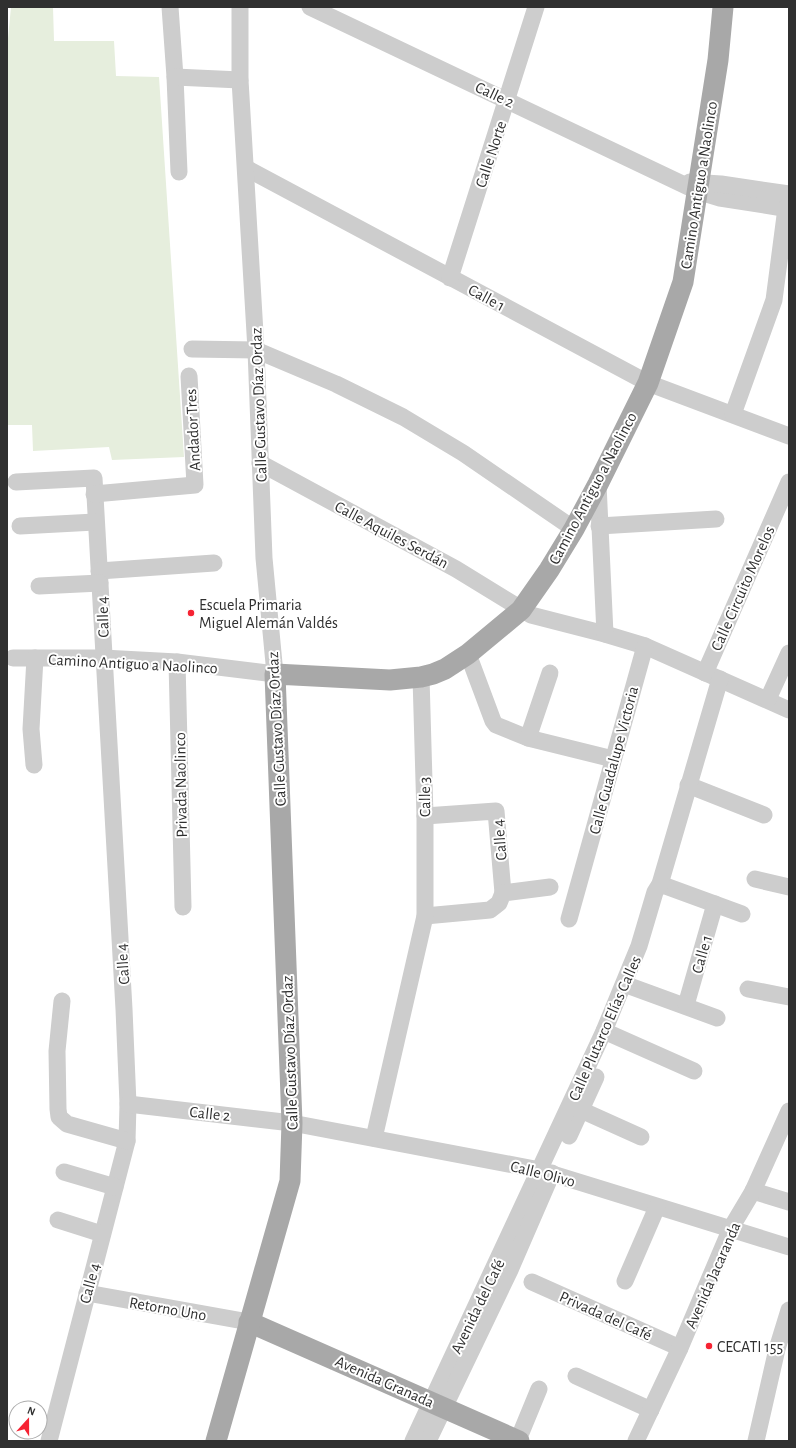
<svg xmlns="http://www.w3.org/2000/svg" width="796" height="1448" viewBox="0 0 796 1448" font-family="'Alegreya Sans',sans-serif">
	<rect width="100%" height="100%" fill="#fff"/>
	<polygon fill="#e6eedd" points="11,7 53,7 54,41 114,41 116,76 159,77 184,457 112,460 109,447 33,451 32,425 8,425 7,49"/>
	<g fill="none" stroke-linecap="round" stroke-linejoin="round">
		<g stroke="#cdcdcd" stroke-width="17">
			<polyline points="170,7 175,77 179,172"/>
			<polyline points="310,7 697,191 720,198 789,209"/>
			<polyline points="175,77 240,80"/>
			<polyline points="246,168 648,383 789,436"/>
			<polyline points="690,182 721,184 789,194"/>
			<polyline points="450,278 536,7"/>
			<polyline points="192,349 256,350 336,384 403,417 463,453 574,529"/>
			<polyline points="733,414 774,300 786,208"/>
			<polyline points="260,463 456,569 531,615 605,634 645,646 789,710"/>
			<polyline points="16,482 94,478 124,1009 128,1104 127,1141 49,1441"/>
			<polyline points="598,484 605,634"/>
			<polyline points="94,494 195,485 189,376"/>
			<polyline points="20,526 95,522"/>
			<polyline points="599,526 716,519"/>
			<polyline points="99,571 214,563"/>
			<polyline points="39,586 100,583"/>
			<polyline points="468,654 493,721 496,725 528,738 613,759"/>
			<polyline points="13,658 103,658 177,662 275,674 264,558 256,350 240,80 240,7"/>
			<polyline points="177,662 183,907"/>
			<polyline points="705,673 789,482"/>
			<polyline points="768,699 789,653"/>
			<polyline points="528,738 550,673"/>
			<polyline points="34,765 31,729 35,658"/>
			<polyline points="688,785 764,815"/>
			<polyline points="425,816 496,811 503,893"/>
			<polyline points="755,879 789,887"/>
			<polyline points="660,884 742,914"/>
			<polyline points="425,916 490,910 499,903 503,893 550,887"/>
			<polyline points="569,919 645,646"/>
			<polyline points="624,984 717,1018"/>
			<polyline points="748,989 789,997"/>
			<polyline points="62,1001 57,1051 58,1109 59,1117 67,1124 127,1141"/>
			<polyline points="686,1005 715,904"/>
			<polyline points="604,1031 694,1071"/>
			<polyline points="128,1104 292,1123 540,1170 789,1247"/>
			<polyline points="581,1110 641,1137"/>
			<polyline points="569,1136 596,1077"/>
			<polyline points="374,1138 425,916 425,816 421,677"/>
			<polyline points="64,1172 115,1187"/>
			<polyline points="753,1191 789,1202"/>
			<polyline points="58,1220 102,1234"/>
			<polyline points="625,1281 657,1207"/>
			<polyline points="532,1282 680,1348"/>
			<polyline points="87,1293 249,1322"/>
			<polyline points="576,1376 651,1410"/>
			<polyline points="518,1440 539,1389"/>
			<polyline points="413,1441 604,1031 639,946 655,892 660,884 720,679"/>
			<polyline points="428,1441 510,1270 552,1173"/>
			<polyline points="636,1441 680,1348 731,1228 753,1191 789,1111"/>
			<polyline points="756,1441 777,1349 789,1310"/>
		</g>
		<g stroke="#a8a8a8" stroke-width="21">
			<polyline points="249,1322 519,1441"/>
			<polyline points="216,1441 290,1181 292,1123 275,674 390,680 421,677 433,674 445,669 468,654 521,610 549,570 574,529 598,484 648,383 683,282 718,60 723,7"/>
		</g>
	</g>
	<g fill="#f62333" stroke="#fff" stroke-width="1.5">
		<circle cx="191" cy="613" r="4"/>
		<circle cx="709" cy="1346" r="4"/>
	</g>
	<g text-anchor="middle" stroke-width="4" stroke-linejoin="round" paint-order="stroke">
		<g font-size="16" fill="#303030" stroke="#fff">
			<text transform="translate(495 94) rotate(25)" y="6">Calle 2</text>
			<text transform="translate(490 154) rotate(-72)" y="6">Calle Norte</text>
			<text transform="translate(698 185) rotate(-81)" y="6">Camino Antiguo a Naolinco</text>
			<text transform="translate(487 297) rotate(28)" y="6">Calle 1</text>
			<text transform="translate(258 405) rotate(-92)" y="6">Calle Gustavo Díaz Ordaz</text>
			<text transform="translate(192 430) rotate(-93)" y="6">Andador Tres</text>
			<text transform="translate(592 488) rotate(-62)" y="6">Camino Antiguo a Naolinco</text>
			<text transform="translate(392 534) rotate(28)" y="6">Calle Aquiles Serdán</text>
			<text transform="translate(742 588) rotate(-66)" y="6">Calle Circuito Morelos</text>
			<text transform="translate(102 617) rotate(-92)" y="6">Calle 4</text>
			<text transform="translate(133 663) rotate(3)" y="6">Camino Antiguo a Naolinco</text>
			<text transform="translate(276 729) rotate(-93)" y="6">Calle Gustavo Díaz Ordaz</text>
			<text transform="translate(613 760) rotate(-75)" y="6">Calle Guadalupe Victoria</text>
			<text transform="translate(180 785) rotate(-91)" y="6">Privada Naolinco</text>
			<text transform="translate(424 797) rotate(-91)" y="6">Calle 3</text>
			<text transform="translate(499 840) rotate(-95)" y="6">Calle 4</text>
			<text transform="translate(701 954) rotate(-74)" y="6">Calle 1</text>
			<text transform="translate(122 964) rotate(-94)" y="6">Calle 4</text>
			<text transform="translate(604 1028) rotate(-66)" y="6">Calle Plutarco Elías Calles</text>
			<text transform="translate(289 1053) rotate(-92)" y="6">Calle Gustavo Díaz Ordaz</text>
			<text transform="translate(210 1113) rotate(6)" y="6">Calle 2</text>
			<text transform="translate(543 1173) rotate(14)" y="6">Calle Olivo</text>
			<text transform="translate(712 1275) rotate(-66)" y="6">Avenida Jacaranda</text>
			<text transform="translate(89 1283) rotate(-75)" y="6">Calle 4</text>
			<text transform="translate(477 1306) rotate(-64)" y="6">Avenida del Café</text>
			<text transform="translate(168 1308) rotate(10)" y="6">Retorno Uno</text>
			<text transform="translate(606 1315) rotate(24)" y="6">Privada del Café</text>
			<text transform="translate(385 1381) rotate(24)" y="6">Avenida Granada</text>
		</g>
		<g font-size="16" fill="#303030" stroke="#fff" text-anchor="start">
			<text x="199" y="610">Escuela Primaria<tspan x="199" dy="18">Miguel Alemán Valdés</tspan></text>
			<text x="717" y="1352">CECATI 155</text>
		</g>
	</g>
	<rect width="796" height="1448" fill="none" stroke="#303030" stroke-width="16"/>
	<g transform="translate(28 1420) rotate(21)"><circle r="19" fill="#ffffff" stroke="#acacac"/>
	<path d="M0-3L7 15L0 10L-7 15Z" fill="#f62333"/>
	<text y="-6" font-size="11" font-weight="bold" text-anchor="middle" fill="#303030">N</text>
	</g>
</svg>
